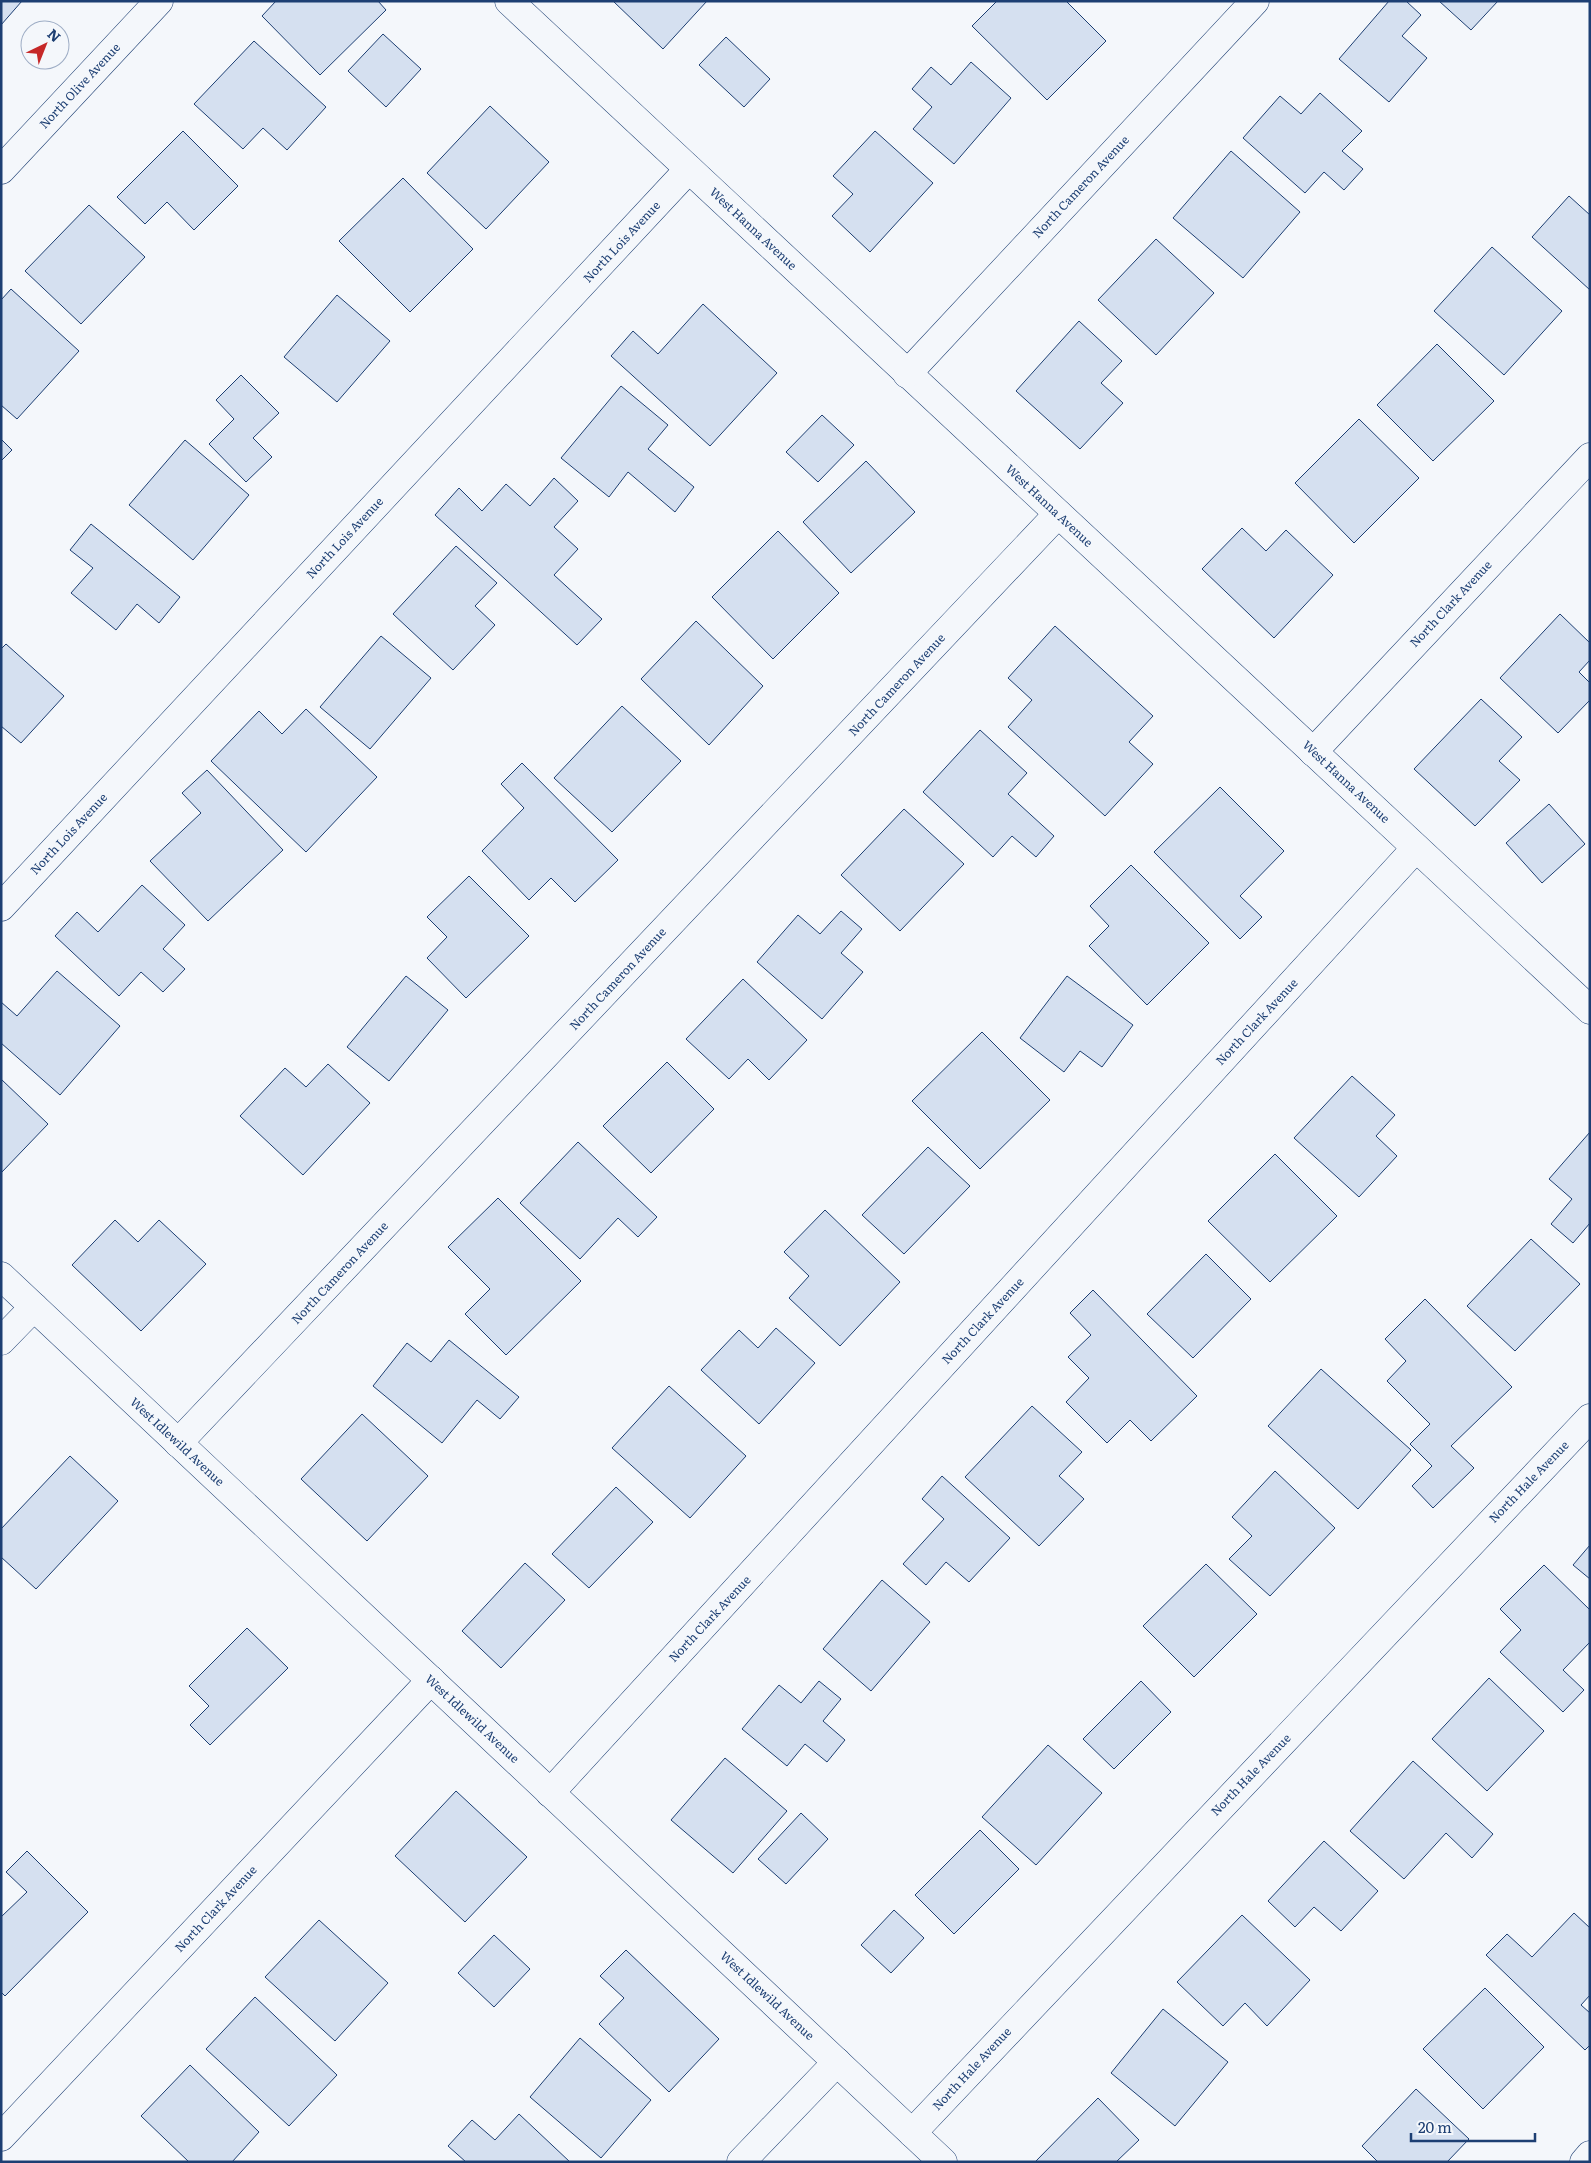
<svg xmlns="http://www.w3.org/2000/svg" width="1591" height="2163" viewBox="0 0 1591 2163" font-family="Literata,serif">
	<rect width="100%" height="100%" fill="#f4f7fb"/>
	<g fill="#d5e0f0" stroke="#1d3f73">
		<polygon points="1,1 22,1 1,25"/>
		<polygon points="276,1 378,1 386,10 320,75 262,16"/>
		<polygon points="613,1 707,1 663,49"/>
		<polygon points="997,1 1066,1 1106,41 1047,100 972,26"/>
		<polygon points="1389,1 1406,1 1421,15 1402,36 1427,58 1389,102 1339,59"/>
		<polygon points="1439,1 1498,1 1471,30"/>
		<polygon points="383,34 421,69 386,107 348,71"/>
		<polygon points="726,37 770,79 744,107 699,65"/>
		<polygon points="254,41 326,107 287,150 263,128 243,149 194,104"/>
		<polygon points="971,62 1011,98 954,164 913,129 932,107 912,89 931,67 951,85"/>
		<polygon points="1320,93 1362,131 1342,151 1363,169 1344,190 1324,172 1305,193 1243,138 1280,96 1301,114"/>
		<polygon points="490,106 549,162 486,229 427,173"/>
		<polygon points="183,131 238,186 194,230 167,202 145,224 117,197"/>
		<polygon points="875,131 933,183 870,252 832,216 853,194 833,176"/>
		<polygon points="1231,151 1300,212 1243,278 1173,218"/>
		<polygon points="403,178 473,249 410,312 339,241"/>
		<polygon points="1569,196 1590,215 1590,290 1532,237"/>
		<polygon points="89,205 145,257 81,324 25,271"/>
		<polygon points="1156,239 1214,293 1156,355 1098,300"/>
		<polygon points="1492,247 1562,311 1504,375 1434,311"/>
		<polygon points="11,289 79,351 17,419 1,405 1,300"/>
		<polygon points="337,295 390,341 337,402 284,357"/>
		<polygon points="703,304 777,373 710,446 611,356 633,331 658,354"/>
		<polygon points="1079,321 1122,361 1101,383 1123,403 1080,449 1016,391"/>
		<polygon points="1437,344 1494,401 1433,461 1377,405"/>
		<polygon points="241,375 279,413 253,438 272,457 246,482 209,444 234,419 216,400"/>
		<polygon points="621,386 668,425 648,449 694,487 675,512 628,472 609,497 561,458"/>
		<polygon points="822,415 854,445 818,482 786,452"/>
		<polygon points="1359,419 1419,478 1354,543 1295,483"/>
		<polygon points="1,439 12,450 1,461"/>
		<polygon points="185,440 249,495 193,560 129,505"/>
		<polygon points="866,461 915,512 851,573 803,522"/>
		<polygon points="554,478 578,501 554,527 578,549 554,575 602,619 577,645 435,515 459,488 482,511 506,484 530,506"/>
		<polygon points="91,524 180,597 159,623 137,604 116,630 71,593 93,568 70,550"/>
		<polygon points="1242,528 1266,551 1286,530 1333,575 1274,638 1202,569"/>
		<polygon points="778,531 839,593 773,659 712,597"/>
		<polygon points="456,546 497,583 475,606 495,625 453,670 393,614"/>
		<polygon points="1560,614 1590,643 1590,660 1579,672 1590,683 1590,700 1558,733 1500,678"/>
		<polygon points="696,621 763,686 709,745 641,679"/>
		<polygon points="1055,626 1153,716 1129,742 1153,764 1105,816 1008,727 1032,700 1008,678"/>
		<polygon points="381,636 431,678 370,749 320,707"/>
		<polygon points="6,644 64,696 21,743 1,726 1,649"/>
		<polygon points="1481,699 1522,737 1499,761 1520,780 1475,826 1414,769"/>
		<polygon points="622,706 681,761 612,832 554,778"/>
		<polygon points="306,709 377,777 306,852 211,761 259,711 282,734"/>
		<polygon points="980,730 1027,773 1008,794 1054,836 1036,857 1012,836 993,857 923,792"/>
		<polygon points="522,763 618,860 575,902 551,878 529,900 482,851 524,808 501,784"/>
		<polygon points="207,770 283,850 208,921 150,861 201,813 182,793"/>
		<polygon points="1220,787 1284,851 1240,896 1262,917 1240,939 1154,852"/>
		<polygon points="1549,804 1585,844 1542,883 1506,843"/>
		<polygon points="904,809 964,864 900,931 841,875"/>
		<polygon points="1131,865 1209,943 1147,1005 1089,946 1109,926 1090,906"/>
		<polygon points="469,876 529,936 466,998 427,958 447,937 427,917"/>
		<polygon points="142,885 185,925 163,949 185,969 163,992 141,972 119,996 55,936 77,912 98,932"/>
		<polygon points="841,911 862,929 841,953 863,972 822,1019 757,962 798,915 820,934"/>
		<polygon points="57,971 120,1026 60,1095 1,1043 1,1002 17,1016"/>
		<polygon points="406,976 448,1010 389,1081 347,1047"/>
		<polygon points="1067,976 1133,1025 1102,1067 1080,1051 1064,1072 1020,1038"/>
		<polygon points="743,979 807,1040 769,1080 748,1059 729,1079 686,1039"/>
		<polygon points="982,1032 1050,1100 980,1169 912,1101"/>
		<polygon points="667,1062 714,1109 651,1173 603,1126"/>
		<polygon points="328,1064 370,1103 303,1175 240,1116 285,1068 306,1087"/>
		<polygon points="1352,1076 1395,1115 1376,1136 1397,1156 1359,1197 1294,1138"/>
		<polygon points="1,1079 48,1124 1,1173"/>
		<polygon points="1590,1132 1590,1223 1573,1243 1551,1224 1572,1199 1549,1179"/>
		<polygon points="578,1142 657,1217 638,1237 618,1218 580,1259 520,1203"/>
		<polygon points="928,1147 970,1186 904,1254 862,1215"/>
		<polygon points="1275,1154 1337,1216 1270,1282 1208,1221"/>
		<polygon points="498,1198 581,1281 506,1355 465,1314 490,1289 448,1247"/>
		<polygon points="825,1210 900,1282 840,1346 789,1298 809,1276 784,1252"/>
		<polygon points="115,1220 138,1242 159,1220 206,1264 141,1331 72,1265"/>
		<polygon points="1531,1239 1580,1284 1515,1351 1467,1306"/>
		<polygon points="1206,1254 1251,1299 1193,1358 1147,1314"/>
		<polygon points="1093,1290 1197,1396 1151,1441 1130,1420 1107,1443 1066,1402 1089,1378 1068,1357 1091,1335 1070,1313"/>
		<polygon points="1425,1299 1512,1387 1451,1446 1474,1468 1433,1508 1412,1486 1432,1466 1410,1444 1430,1424 1387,1381 1406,1361 1385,1339"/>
		<polygon points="776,1328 815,1363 759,1424 701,1370 739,1330 758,1348"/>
		<polygon points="449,1340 519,1397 500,1419 477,1400 442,1443 373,1386 407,1343 431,1362"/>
		<polygon points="1321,1369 1411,1450 1358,1509 1268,1426"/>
		<polygon points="669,1386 746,1456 690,1518 612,1448"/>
		<polygon points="1032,1406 1082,1452 1059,1476 1084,1499 1039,1546 965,1477"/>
		<polygon points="362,1414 428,1476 367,1541 301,1479"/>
		<polygon points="70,1456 118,1501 36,1589 1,1557 1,1529"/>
		<polygon points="1275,1471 1335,1528 1270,1596 1229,1559 1252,1536 1232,1517"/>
		<polygon points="942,1476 1010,1538 969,1582 946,1562 926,1585 903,1564 944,1519 922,1499"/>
		<polygon points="616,1487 653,1522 589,1588 552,1554"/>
		<polygon points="1590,1545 1590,1579 1573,1565"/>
		<polygon points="525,1563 565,1600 501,1668 462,1631"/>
		<polygon points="1206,1564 1257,1614 1194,1677 1143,1626"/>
		<polygon points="1544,1565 1590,1610 1590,1642 1563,1670 1584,1690 1563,1712 1500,1652 1521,1630 1500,1609"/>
		<polygon points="882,1580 930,1622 871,1691 823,1649"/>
		<polygon points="247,1628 288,1668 210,1745 190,1725 209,1706 189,1686"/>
		<polygon points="1489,1678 1544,1731 1487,1791 1432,1739"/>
		<polygon points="819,1681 841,1699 823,1721 845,1740 827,1762 805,1744 787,1766 742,1729 779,1685 801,1703"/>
		<polygon points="1141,1681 1171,1712 1114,1769 1083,1739"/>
		<polygon points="1048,1745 1102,1793 1036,1865 982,1817"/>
		<polygon points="725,1758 787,1811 733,1873 671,1820"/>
		<polygon points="1413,1761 1493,1834 1472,1858 1446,1833 1404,1879 1350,1831"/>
		<polygon points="456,1791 527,1857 465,1922 395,1856"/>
		<polygon points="801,1813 828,1839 786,1884 758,1859"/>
		<polygon points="980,1830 1019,1869 954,1934 915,1895"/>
		<polygon points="1324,1841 1378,1891 1341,1931 1314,1907 1295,1927 1268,1901"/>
		<polygon points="27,1851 88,1912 5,1996 1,1992 1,1917 27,1892 6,1872"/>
		<polygon points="894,1910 924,1938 891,1973 861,1945"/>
		<polygon points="1574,1913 1590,1928 1590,1995 1581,2005 1590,2013 1590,2045 1585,2050 1486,1955 1507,1934 1532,1957"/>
		<polygon points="1242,1915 1310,1980 1267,2026 1245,2003 1223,2026 1177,1982"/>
		<polygon points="319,1920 388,1983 335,2041 265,1977"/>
		<polygon points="494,1935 530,1969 494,2007 458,1973"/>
		<polygon points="626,1950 719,2039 669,2092 599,2024 624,1998 600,1976"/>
		<polygon points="1485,1988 1544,2047 1483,2109 1423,2049"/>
		<polygon points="255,1997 337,2075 289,2126 206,2049"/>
		<polygon points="1163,2009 1228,2062 1175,2126 1111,2073"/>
		<polygon points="580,2038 651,2100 601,2158 530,2097"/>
		<polygon points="190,2065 259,2132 232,2162 189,2162 141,2116"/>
		<polygon points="1416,2089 1469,2139 1447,2162 1378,2162 1362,2146"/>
		<polygon points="1098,2098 1139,2140 1116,2162 1035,2162"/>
		<polygon points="519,2114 570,2162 466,2162 448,2146 472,2120 495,2140"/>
	</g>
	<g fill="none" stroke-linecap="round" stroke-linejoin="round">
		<g stroke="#1d3f73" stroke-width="29">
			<g id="minor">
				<polyline points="509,1 1590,1010"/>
				<polyline points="1,170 159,1"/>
				<polyline points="907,374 1255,1"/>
				<polyline points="1313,752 1590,457"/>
				<polyline points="1,907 689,169"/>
				<polyline points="1,1276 943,2162"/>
				<polyline points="1,1341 34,1307"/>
				<polyline points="178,1443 1058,514"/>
				<polyline points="550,1793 1416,848"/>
				<polyline points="912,2133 1590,1418"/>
				<polyline points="1,2137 431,1680"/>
				<polyline points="741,2162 837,2062"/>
				<polyline points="1584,2162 1590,2155"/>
			</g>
		</g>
		<use href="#minor" stroke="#f4f7fb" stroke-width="28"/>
	</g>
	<g text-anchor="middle" stroke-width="4" stroke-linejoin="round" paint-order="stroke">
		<g font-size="12" fill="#1d3f73" stroke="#f4f7fb">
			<text transform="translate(80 86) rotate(-47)" y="4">North Olive Avenue</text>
			<text transform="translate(1081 187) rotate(-47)" y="4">North Cameron Avenue</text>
			<text transform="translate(753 229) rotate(43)" y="4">West Hanna Avenue</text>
			<text transform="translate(622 242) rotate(-47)" y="4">North Lois Avenue</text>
			<text transform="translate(1049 506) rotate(43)" y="4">West Hanna Avenue</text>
			<text transform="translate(345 538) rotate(-47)" y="4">North Lois Avenue</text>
			<text transform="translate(1451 604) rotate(-47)" y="4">North Clark Avenue</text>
			<text transform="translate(897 685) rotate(-47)" y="4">North Cameron Avenue</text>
			<text transform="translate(1346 782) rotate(43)" y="4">West Hanna Avenue</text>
			<text transform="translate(69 834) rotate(-47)" y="4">North Lois Avenue</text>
			<text transform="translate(618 979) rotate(-47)" y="4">North Cameron Avenue</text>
			<text transform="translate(1257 1022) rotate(-47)" y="4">North Clark Avenue</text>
			<text transform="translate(340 1273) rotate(-47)" y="4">North Cameron Avenue</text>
			<text transform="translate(983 1321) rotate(-47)" y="4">North Clark Avenue</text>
			<text transform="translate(177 1442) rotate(43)" y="4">West Idlewild Avenue</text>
			<text transform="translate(1529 1482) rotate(-46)" y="4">North Hale Avenue</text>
			<text transform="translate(710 1619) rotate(-47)" y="4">North Clark Avenue</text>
			<text transform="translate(472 1719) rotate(43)" y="4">West Idlewild Avenue</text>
			<text transform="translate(1251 1775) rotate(-46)" y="4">North Hale Avenue</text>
			<text transform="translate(216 1909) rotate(-47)" y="4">North Clark Avenue</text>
			<text transform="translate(767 1996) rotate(43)" y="4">West Idlewild Avenue</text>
			<text transform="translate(972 2069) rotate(-47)" y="4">North Hale Avenue</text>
		</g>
	</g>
	<rect width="1591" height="2163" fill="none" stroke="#1d3f73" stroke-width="5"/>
	<g transform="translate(45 45) rotate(43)"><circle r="24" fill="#f4f7fb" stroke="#9eadc5"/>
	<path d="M0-4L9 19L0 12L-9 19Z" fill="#c62828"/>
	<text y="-8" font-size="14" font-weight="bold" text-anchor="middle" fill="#1d3f73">N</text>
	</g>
	<path d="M1411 2133v8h124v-8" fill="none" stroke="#1d3f73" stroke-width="2.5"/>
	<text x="1418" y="2133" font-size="15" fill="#1d3f73" stroke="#f4f7fb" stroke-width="4" paint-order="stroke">20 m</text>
</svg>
